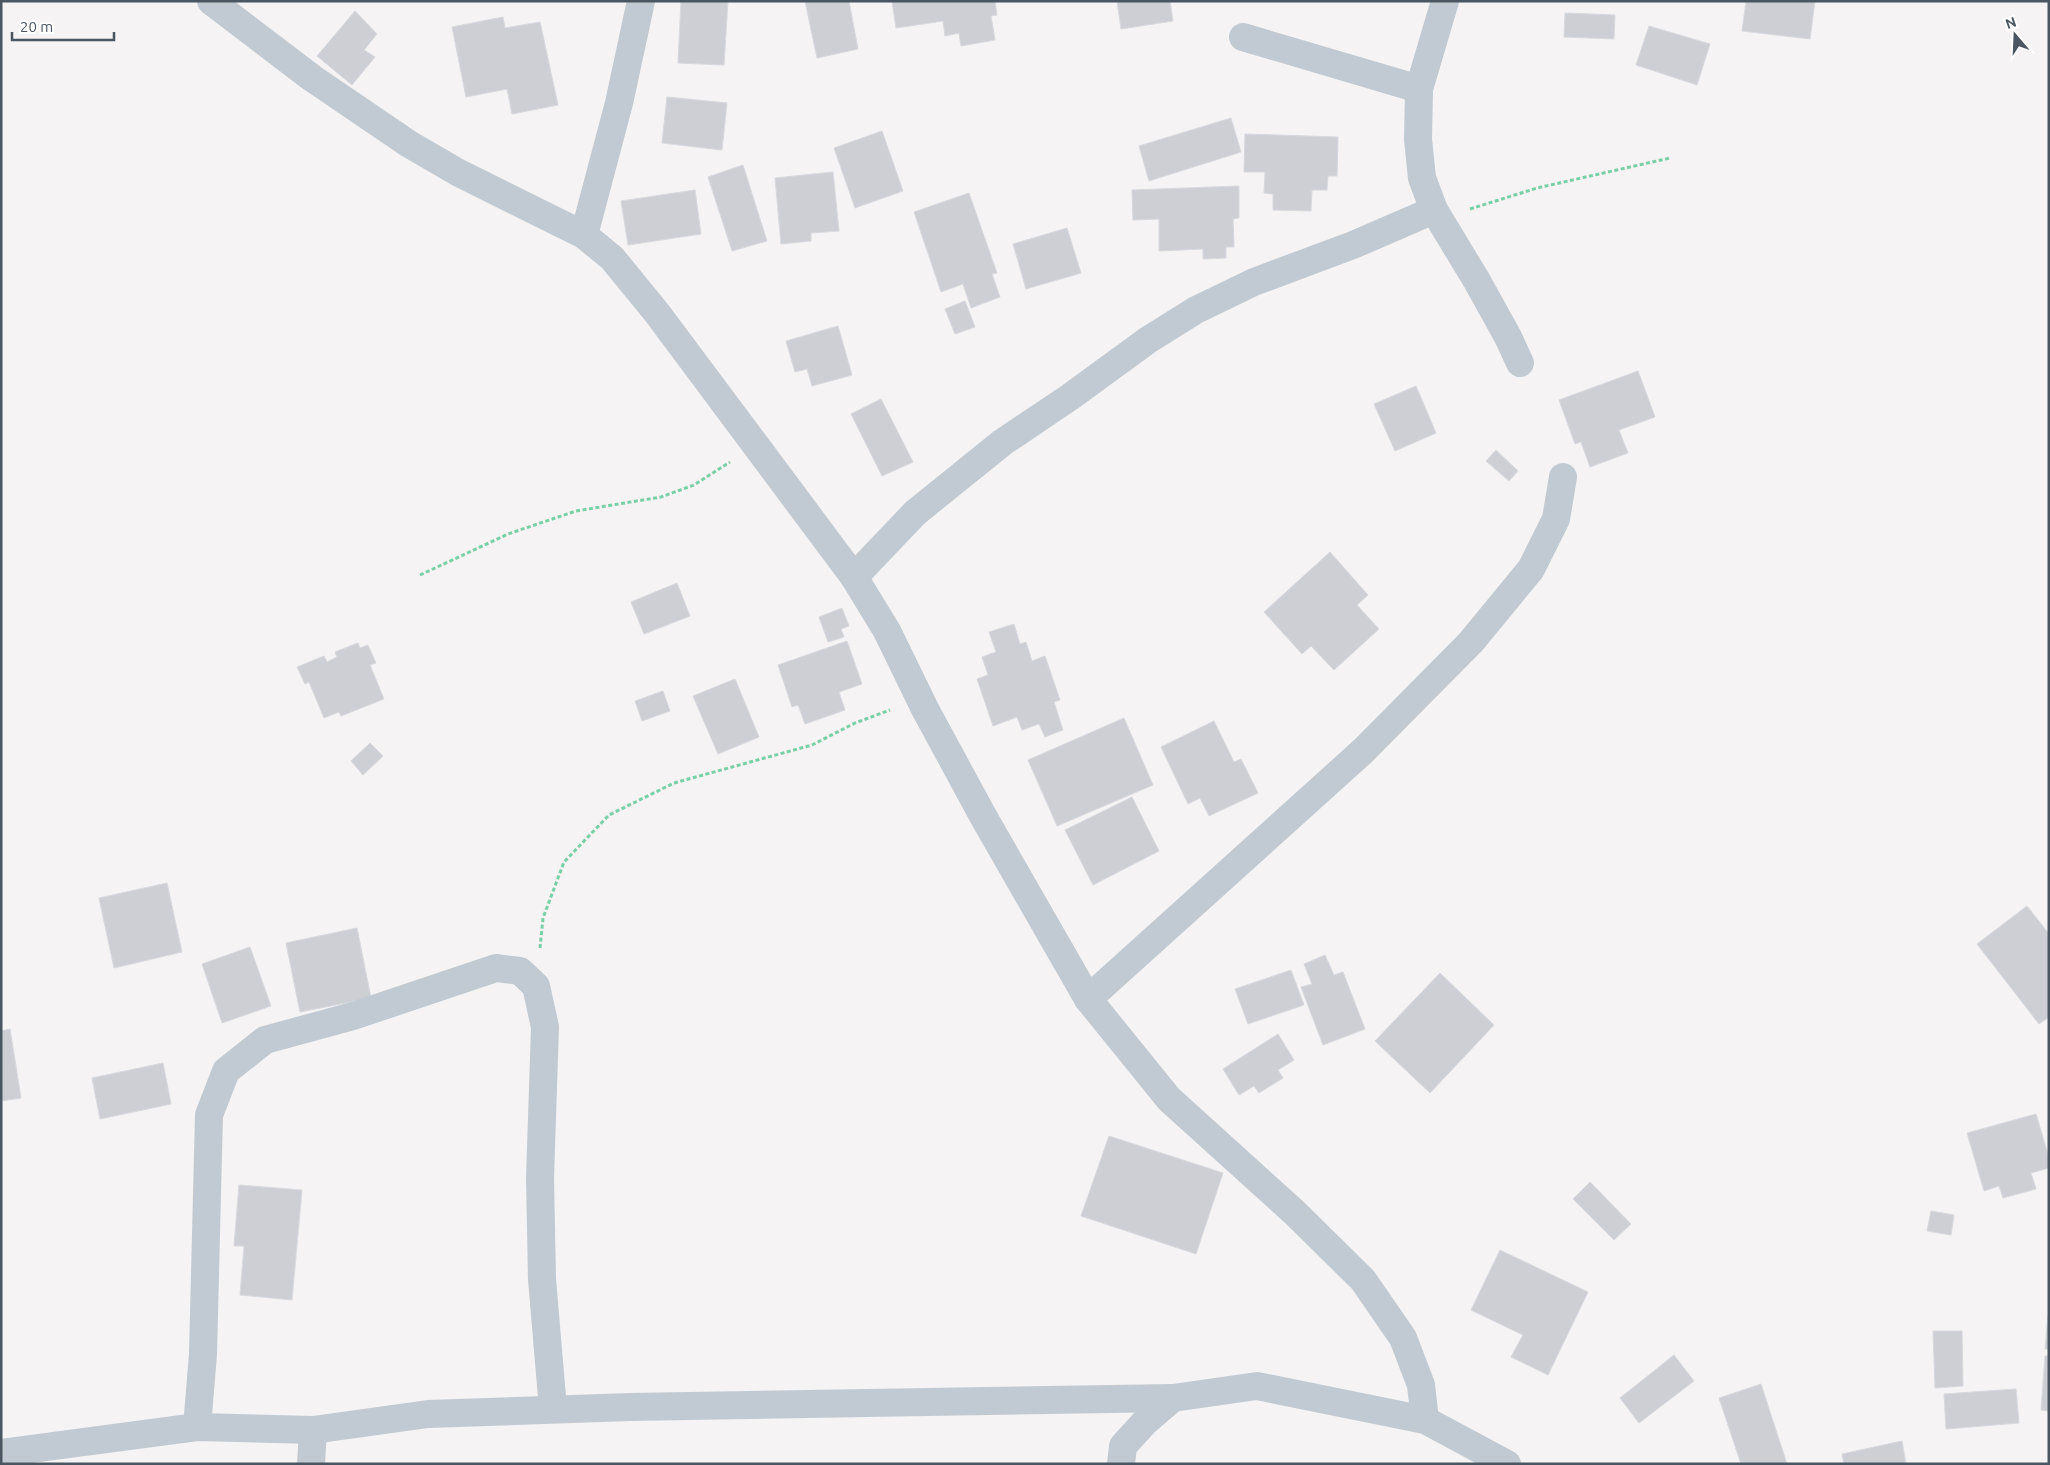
<svg xmlns="http://www.w3.org/2000/svg" width="2050" height="1465" viewBox="0 0 2050 1465" font-family="Ubuntu,sans-serif">
	<rect width="100%" height="100%" fill="#f5f3f3"/>
	<g fill="#cdcfd5" stroke="#d7d9de">
		<polygon points="681,1 728,1 724,65 678,63"/>
		<polygon points="805,1 849,1 858,49 817,58"/>
		<polygon points="892,1 995,1 997,15 991,16 995,40 961,46 959,33 945,36 943,21 896,28"/>
		<polygon points="1117,1 1170,1 1173,21 1121,29"/>
		<polygon points="1746,1 1815,1 1810,39 1742,31"/>
		<polygon points="355,11 377,34 364,50 375,57 352,85 317,56"/>
		<polygon points="1565,13 1615,15 1614,39 1564,37"/>
		<polygon points="503,17 505,28 540,22 558,105 512,114 507,89 466,97 452,27"/>
		<polygon points="1649,26 1710,44 1697,85 1636,65"/>
		<polygon points="667,97 727,103 722,150 662,143"/>
		<polygon points="1231,118 1241,152 1149,181 1139,146"/>
		<polygon points="882,131 903,191 855,208 834,148"/>
		<polygon points="1245,134 1338,137 1337,176 1328,176 1327,190 1312,190 1311,211 1273,210 1273,194 1264,193 1265,172 1244,172"/>
		<polygon points="743,165 767,241 732,251 708,177"/>
		<polygon points="833,172 839,231 811,233 811,241 781,244 775,178"/>
		<polygon points="1239,186 1239,218 1233,219 1234,247 1226,247 1226,258 1203,259 1203,249 1159,251 1159,219 1133,220 1132,190"/>
		<polygon points="695,190 701,234 628,245 621,201"/>
		<polygon points="969,193 997,273 992,274 1000,297 971,308 963,284 941,292 914,212"/>
		<polygon points="1067,228 1081,273 1026,289 1013,244"/>
		<polygon points="965,301 975,327 955,334 945,309"/>
		<polygon points="838,326 852,375 812,386 807,369 795,372 786,341"/>
		<polygon points="1638,371 1655,417 1619,430 1628,453 1590,467 1581,442 1575,444 1559,400"/>
		<polygon points="1416,386 1436,433 1395,451 1374,404"/>
		<polygon points="881,399 913,462 882,476 851,414"/>
		<polygon points="1496,450 1518,471 1509,481 1486,461"/>
		<polygon points="1330,552 1368,595 1357,605 1379,629 1334,670 1311,646 1302,654 1264,612"/>
		<polygon points="677,583 690,616 644,634 631,602"/>
		<polygon points="842,608 849,626 841,629 844,637 828,642 819,617"/>
		<polygon points="1014,624 1020,644 1026,642 1032,661 1045,656 1060,700 1054,702 1063,730 1045,737 1039,724 1022,730 1017,717 993,726 977,679 988,675 982,657 996,652 989,632"/>
		<polygon points="847,641 862,684 839,692 845,710 805,724 798,705 792,707 778,665"/>
		<polygon points="358,643 360,648 368,645 376,663 370,665 384,699 341,716 339,712 324,718 309,682 305,684 297,667 324,656 327,662 337,657 335,652"/>
		<polygon points="735,679 759,737 718,754 693,696"/>
		<polygon points="663,691 670,711 642,721 635,701"/>
		<polygon points="1124,718 1153,785 1057,826 1028,760"/>
		<polygon points="1214,721 1234,762 1241,759 1258,793 1209,816 1200,798 1188,804 1161,747"/>
		<polygon points="370,743 383,756 363,775 351,761"/>
		<polygon points="1132,797 1159,851 1093,885 1065,830"/>
		<polygon points="167,883 182,952 114,968 99,898"/>
		<polygon points="2027,906 2049,934 2049,1017 2039,1024 1977,944"/>
		<polygon points="357,928 371,998 300,1012 286,943"/>
		<polygon points="250,947 271,1006 222,1023 202,964"/>
		<polygon points="1325,955 1334,975 1343,972 1365,1029 1323,1045 1301,987 1312,984 1304,964"/>
		<polygon points="1291,970 1304,1005 1248,1024 1235,989"/>
		<polygon points="1440,973 1494,1025 1430,1093 1375,1041"/>
		<polygon points="10,1029 21,1098 1,1101 1,1031"/>
		<polygon points="1278,1034 1294,1060 1278,1070 1283,1078 1259,1093 1254,1086 1239,1095 1223,1069"/>
		<polygon points="163,1063 171,1104 100,1119 92,1078"/>
		<polygon points="2036,1114 2049,1158 2049,1168 2031,1173 2036,1189 2003,1198 1999,1186 1984,1191 1967,1133"/>
		<polygon points="1109,1136 1223,1173 1196,1254 1081,1216"/>
		<polygon points="1590,1182 1631,1224 1614,1240 1573,1199"/>
		<polygon points="239,1185 302,1190 292,1300 240,1295 244,1246 234,1246"/>
		<polygon points="1931,1211 1954,1215 1951,1235 1927,1231"/>
		<polygon points="1500,1250 1588,1292 1548,1375 1511,1357 1523,1335 1471,1310"/>
		<polygon points="2048,1315 2049,1315 2049,1349 2045,1349"/>
		<polygon points="1933,1331 1962,1331 1963,1386 1935,1388"/>
		<polygon points="1674,1355 1694,1381 1639,1423 1620,1398"/>
		<polygon points="2045,1356 2049,1356 2049,1411 2041,1410"/>
		<polygon points="1761,1384 1787,1464 1741,1464 1719,1398"/>
		<polygon points="2016,1389 2019,1423 1946,1429 1944,1394"/>
		<polygon points="1902,1441 1906,1464 1844,1464 1842,1454"/>
	</g>
	<g fill="none" stroke-linecap="round" stroke-linejoin="round">
		<g stroke="#7ad0a6" stroke-width="3" stroke-dasharray="4 2.5" stroke-linecap="butt">
			<polyline points="1470,209 1537,188 1670,158"/>
			<polyline points="420,575 508,534 576,511 661,497 694,485 730,462"/>
			<polyline points="540,948 543,918 564,862 609,815 674,783 812,745 855,723 890,710"/>
		</g>
		<g stroke="#c1cad2" stroke-width="28">
			<polyline points="211,1 312,78 409,144 459,173 584,235 612,258 657,313 854,577 887,631 925,709 983,816 1088,999 1169,1099 1295,1213 1363,1280 1403,1338 1421,1385 1425,1420"/>
			<polyline points="1445,1 1419,89 1418,139 1422,178 1434,210 1477,281 1508,337 1520,363"/>
			<polyline points="1243,37 1419,89"/>
			<polyline points="584,235 619,103 641,1"/>
			<polyline points="854,577 915,513 1003,442 1070,397 1148,340 1196,310 1254,282 1353,245 1434,210"/>
			<polyline points="1088,999 1363,751 1471,642 1531,569 1556,519 1563,477"/>
			<polyline points="197,1427 203,1354 209,1115 226,1071 265,1040 353,1016 496,968 520,971 536,986 545,1027 540,1178 542,1279 553,1409"/>
			<polyline points="311,1464 313,1430"/>
			<polyline points="1121,1464 1123,1446 1144,1423 1173,1398"/>
		</g>
		<polyline stroke="#c1cad2" stroke-width="28" points="1,1453 197,1427 313,1430 428,1414 630,1407 1173,1398 1257,1386 1425,1420 1507,1464"/>
	</g>
	<rect width="2050" height="1465" fill="none" stroke="#4a5661" stroke-width="5"/>
	<g transform="translate(2015 35) rotate(341)" stroke="#ffffff" stroke-width="4" paint-order="stroke">
	<path d="M0-4L9 19L0 12L-9 19Z" fill="#4a5661"/>
	<text y="-8" font-size="14" font-weight="bold" text-anchor="middle" fill="#4a5661">N</text>
	</g>
	<path d="M12 32v8h102v-8" fill="none" stroke="#4a5661" stroke-width="2.5"/>
	<text x="20" y="32" font-size="15" fill="#4a5661" stroke="#ffffff" stroke-width="4" paint-order="stroke">20 m</text>
</svg>
